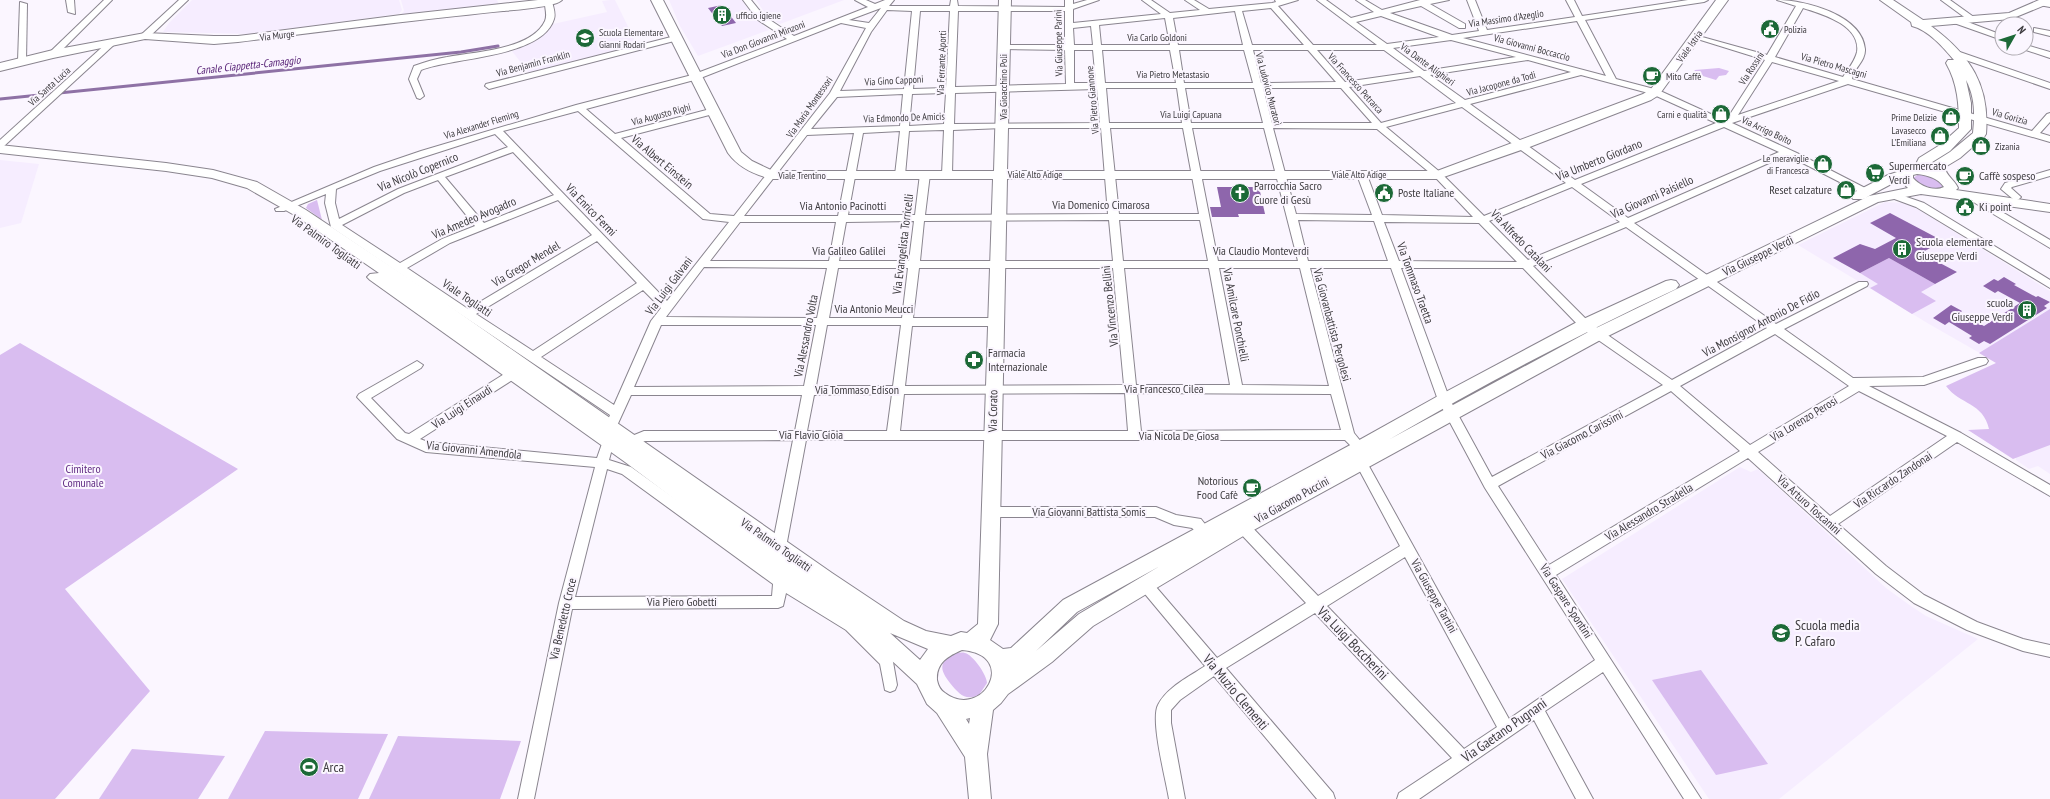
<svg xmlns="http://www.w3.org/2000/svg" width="2050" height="799" viewBox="0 0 2050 799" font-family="'PT Sans Narrow',sans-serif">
	<rect width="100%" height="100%" fill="#fbf6ff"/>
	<g fill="#f6edff">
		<polygon points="192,0 399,0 402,10 399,14 251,34 163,32 169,23"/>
		<polygon points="401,0 497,0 499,5 401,15 404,11"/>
		<polygon points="610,0 615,0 637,45 529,73 512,51 535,40 553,24 607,12 602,1"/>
		<polygon points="669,0 742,0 752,16 769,30 698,56 680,26"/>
		<polygon points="756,0 844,0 780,24 767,16"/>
		<polygon points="0,160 39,164 21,223 0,228"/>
		<polygon points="1885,202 1905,203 1914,207 2050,291 2050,371 2032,383 1929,324 1798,245"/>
		<polygon points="2050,442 2050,474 2038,466 2029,469 2016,460 2016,456"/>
		<polygon points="1740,467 1751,472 1758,469 1886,588 1908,604 1926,616 1978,639 1779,799 1709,799 1562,579"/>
	</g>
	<g fill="#d9bdf0">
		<polygon points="1719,68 1729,71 1726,75 1719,76 1716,80 1693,73 1695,70"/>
		<path d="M1919 174 1934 177 1943 184V187C1933 194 1921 186 1913 178Z"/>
		<polygon points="317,200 322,220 306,208 308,204"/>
		<polygon points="1889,258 1935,284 1921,292 1936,301 1912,314 1870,288 1878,284 1860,273"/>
		<path d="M2050 309V445L2013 459 1968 430 1989 429C1983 402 1960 405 1946 386L1996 363 1979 353Z"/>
		<polygon points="20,343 238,469 65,589 150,691 55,799 0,799 0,355"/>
		<path d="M955 653C958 653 962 652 965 653 973 655 987 675 987 683L979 695C965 701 959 694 950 683 940 670 938 662 955 653Z"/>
		<polygon points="1701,670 1768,764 1716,775 1652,680"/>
		<polygon points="265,731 388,734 358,799 228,799"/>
		<polygon points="398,736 521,741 500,799 369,799"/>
		<polygon points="132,749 225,756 198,799 99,799"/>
	</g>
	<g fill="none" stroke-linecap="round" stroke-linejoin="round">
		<polyline stroke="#8e71a5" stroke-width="3" points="0,99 461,52 498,46"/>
	</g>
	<g fill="#8e66ac">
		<polygon points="722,5 736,23 722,26 708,8"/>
		<polygon points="1217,187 1259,187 1265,214 1238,214 1239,217 1212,217 1210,207 1221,207"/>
		<polygon points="1890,213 1943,241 1921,253 1957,272 1935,284 1889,258 1860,273 1833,258 1860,244 1875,249 1896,238 1870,223"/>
		<polygon points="2004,277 2016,284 2014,285 2036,297 2038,296 2050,302 2044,306 2047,308 1990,344 1984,341 1979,344 1969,338 1972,336 1949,322 1945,325 1933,318 1951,305 1962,311 1960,313 1984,326 2020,303 1998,291 1995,293 1983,286 1994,279 1998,281"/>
	</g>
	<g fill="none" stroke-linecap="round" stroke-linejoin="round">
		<g stroke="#8a858f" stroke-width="2">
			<g id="street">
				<polygon points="66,0 74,0 75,14 68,12"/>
				<polygon points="104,0 112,0 56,56 50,56 50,52"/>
				<polygon points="179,0 188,0 148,38 142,38 142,34"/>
				<path d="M545 0 552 1C553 7 556 13 554 19 542 58 453 57 421 70L417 79 424 96 420 99 417 98 409 79 414 66C425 62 435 59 447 57 473 52 532 50 545 21 548 14 544 7 545 0Z"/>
				<path d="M743 0H751L764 16 794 36 868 7 855 0H866L875 4 885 0H894L889 6H950L951 0H957L958 6 1065 7V0H1073V4L1087 0H1099L1073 9V23L1161 14 1142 0H1151L1170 13 1200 10 1185 0H1194L1209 9 1272 3 1276 2 1275 0H1298L1278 6 1313 45H1377L1317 0H1326L1351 18 1374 12 1356 0H1365L1382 10 1420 0H1449L1430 4 1465 24V28H1459L1421 6 1390 13 1452 35 1479 31 1467 0H1475L1487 30 1575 17 1566 0H1574L1582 16 1688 0H1708L1704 2 1585 20 1616 79 1658 90 1724 120 1727 119 1765 60 1691 37 1695 35 1767 55 1796 6 1777 0C1805 0 1862 15 1865 49 1866 61 1853 69 1852 79L2032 131 2047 114 2050 113V122L2040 133 2050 136V142L1848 84 1732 123 1799 154 1869 190 1871 192 1869 194H1863L1787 155 1634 223 1776 324 1859 282H1867L1868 284 1867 286 1784 329 1853 378 1923 377 1978 358H1986L1988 361 1986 364 1924 385 1869 386 1961 433 2050 485V496L1957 442 1838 524 1886 566 1924 595 1977 622 2023 639 2050 645V657L2023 651 1967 630 1914 603 1876 574 1748 458 1556 575 1701 799H1684L1603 672 1545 711 1593 799H1576L1534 720 1419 799H1397L1399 793 1452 758 1315 613 1226 668 1333 793 1335 799H1317L1214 676 1180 700 1171 710V723L1185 799H1169C1166 780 1150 720 1158 705 1167 687 1189 677 1205 666L1140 588 1138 584 1140 580 1145 578 1150 580 1217 658 1306 603 1238 531 1236 527 1238 523 1243 522 1248 523 1318 596 1400 546 1355 462 1357 459H1365L1509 719 1595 660 1485 488 1438 400 1391 268H1310L1354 433 1366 448 1364 451H1356L1345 440H806L786 547 784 551 779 552 774 551 772 547 793 440 645 441 631 446 627 444 625 441 627 438 644 431H795L802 395H631L615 430H607L605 427 610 415 331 227 325 203 326 194 284 211H276L275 209 374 167 421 151 576 105 692 75 787 39 758 20ZM881 8 869 23 849 20ZM1271 8 1304 45H1252L1242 11ZM1803 8C1822 14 1861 25 1857 52 1855 61 1848 69 1843 77L1775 57ZM887 10 912 11 904 89 840 91 871 32ZM920 11H950L946 88 913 89ZM958 11H1065V45H1003L999 47 1003 49 1065 50 1066 84 955 87ZM1235 11 1243 45H1178L1173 18ZM1381 16 1439 37 1387 44 1356 22ZM1165 18 1170 45H1101L1099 25ZM1577 21 1606 76 1463 38ZM841 23 866 28 830 93 734 216 710 214 621 138 717 113V109L714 108 615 134 586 109 698 79ZM1091 26 1093 45H1074L1073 28ZM1451 40 1516 57 1424 71 1393 48ZM1074 50H1093L1096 83H1074ZM1102 50H1170L1176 83H1105ZM1179 50H1244L1253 83H1184ZM1253 50H1308L1336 82 1261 83ZM1317 50H1384L1414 72 1345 82ZM1528 60 1571 72 1465 100 1430 75ZM1772 62 1839 81 1738 115ZM1581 75 1652 94 1716 123 1575 180 1470 104ZM1420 76 1456 103 1381 123 1349 87ZM1106 88H1177L1182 123H1109ZM1185 88H1254L1263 123H1191ZM1263 88H1341L1372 123H1272ZM1097 89 1100 123 954 124 955 93ZM946 93 944 124 909 126 912 94ZM903 94 900 126 811 129 837 97ZM1462 107 1566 183 1484 216 1441 173 1386 127ZM578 111 703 219 729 222 667 301 503 131ZM1724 127 1779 152 1628 218 1581 184ZM1003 128H1101L1108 214 925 215 930 174 925 171 920 174 915 215H848L863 133 900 131 895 175 900 178 905 175 909 131 944 130 942 174 947 177 952 174 953 130ZM1110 128H1183L1199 214H1119ZM1192 128H1264L1298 261H1218ZM1273 128 1377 129 1435 177 1473 217 1382 215 1367 175 1362 172 1357 175 1372 215 1296 214ZM854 133 838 216H744L807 135ZM495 134 508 147 398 189 339 219 335 203 336 189 380 171ZM513 152 554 195 484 223 445 177ZM438 180 475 226 442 239 400 263 342 225 404 193ZM1572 187 1620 222 1528 260 1489 221ZM558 200 592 235 468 309 407 268 450 243ZM1109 220 1113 261H920L924 221ZM1119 220H1200L1208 261H1123ZM1298 220 1374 221 1388 261H1308ZM914 221 909 261H839L846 222ZM740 222H836L829 261H710ZM1384 222 1479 223 1517 262 1399 261ZM1626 227 1767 328 1672 380 1589 322 1533 266ZM597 241 637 283 533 351 476 314ZM704 267 827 268 817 318 666 317ZM838 268H908L902 318H829ZM919 268H1113L1124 385 905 386 912 326H995L1001 322 995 318H913ZM1124 268H1209L1230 385H1136ZM1219 268H1300L1329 386 1242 385ZM1401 268H1523L1581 328 1663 385 1492 477 1450 400ZM643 290 661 308 651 321 614 405 541 357ZM661 325H816L804 386 634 387ZM827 325H901L893 386H816ZM1775 334 1849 386 1750 445 1680 386ZM1671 391 1740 451 1549 565 1498 486ZM1859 391 1947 436 1830 516 1758 452ZM1125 393 1128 431H900L904 394ZM1137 393 1331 394 1341 430 1141 431ZM892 394 887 431H807L814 395ZM1405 557 1497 727 1464 749 1327 606Z"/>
				<polygon points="1941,0 1950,0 1978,20 1971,22"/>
				<polygon points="2039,1 2050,3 2050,7 2039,5"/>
				<polygon points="20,2 27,4 26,61 22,64 18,61"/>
				<polygon points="1954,19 1960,19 2002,35 2002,40 1954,23"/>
				<polygon points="2034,28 2050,31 2050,36 2034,32"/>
				<polygon points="675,36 678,36 678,40 489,89 485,86 486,84"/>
				<polygon points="110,40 117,42 3,147 0,148 0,140"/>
				<polygon points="2026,45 2050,52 2050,58 2023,49 2026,48"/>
				<polygon points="1954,50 2050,83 2050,89 1951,55 1951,51"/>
				<polygon points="2050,170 2050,176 2012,187 2011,188 2021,197 2019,199 2013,199 2001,189 2005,183"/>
				<polygon points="1892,192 1924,203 2050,280 2050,288 1916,207 1889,197 1887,195"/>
				<polygon points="1968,192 2050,240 2050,248 1965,197 1963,195"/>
				<path d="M417 361 423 365 421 368 371 398 405 433 409 434 509 371H517L519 374 517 377 420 439 428 442 597 458 604 438H612L614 441 609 460 631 467 785 578 856 622 892 656 897 685 895 690 890 692 885 690 880 664 846 630 786 593 783 606 778 608 572 609 534 799H518L559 603 595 467 426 452 397 439 357 397 359 394ZM607 469 622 474 773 584 772 596 575 597Z"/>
				<path d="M991 507H1156L1176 515 1201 519 1212 533 1210 537C1201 540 1198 534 1192 528L1174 525 1155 517H991L986 516 984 512 986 508Z"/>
			</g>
		</g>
		<g stroke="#8a858f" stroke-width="2">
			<g id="secondary">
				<path d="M538 0H562C556 7 514 10 503 11 414 20 326 31 238 42L214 44 145 39 53 58 0 71V63L53 50 145 33 214 36H238L401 15Z"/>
				<path d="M651 0H663L741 152 752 161 773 171H994L999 0H1011L1007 171H1437L1643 94 1651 89 1716 0H1728L1659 95 1651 100 1527 148 1438 179H1007L998 624 990 640 1003 649 1011 648 1063 600 1354 443 1438 396 1579 321 1666 281 1671 280 1676 281 1679 285 1676 289C1579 334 1483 385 1390 439L1592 330 1869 196 1908 188 1901 181H1897L1863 199H1853L1851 196 1853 193 1888 175 1915 166 1919 158 1940 145 1959 128C1959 105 1958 84 1946 63L1948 60H1954C1943 47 1928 30 1912 26L1911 22 1880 0H1893L1923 20 2009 13 2039 0H2050V3L2011 19 1931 26C1970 55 1990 85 1986 134L1984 137 1960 158 1945 167C1945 175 1955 180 1958 188L1956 190 2050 204V212L1921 194 1878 202 1604 338 1250 532 1093 626 1052 662 1008 694 1001 703 993 710 987 754 991 799H969L965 757 937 713 927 704 917 684 862 633 734 544 625 462 370 280 367 277 370 274 379 273 296 216 247 188 212 178 166 171 0 153V145L166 163 213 170 257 182 306 210 441 300 832 573 904 621 926 631 951 636 961 632 967 633 978 624 993 179H772C755 175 739 168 728 153ZM1966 80C1975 97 1975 114 1973 133L1950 152 1934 162 1931 169 1929 168V164L1950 151 1971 129V103ZM1917 174C1927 175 1938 178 1944 187 1934 192 1920 186 1913 178V175ZM1160 566 1079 614 1036 651 1077 612ZM890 633 928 649 920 660ZM962 650C1020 655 982 721 945 693 940 690 938 685 937 680 936 663 948 656 962 650ZM970 718 969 724 966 719Z"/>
			</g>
		</g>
		<use href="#street" fill="#fff" fill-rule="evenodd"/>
		<use href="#secondary" fill="#fff" fill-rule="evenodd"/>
	</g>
	<defs>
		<g id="building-disc" transform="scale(1)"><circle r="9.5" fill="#1c6937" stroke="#fbf6ff"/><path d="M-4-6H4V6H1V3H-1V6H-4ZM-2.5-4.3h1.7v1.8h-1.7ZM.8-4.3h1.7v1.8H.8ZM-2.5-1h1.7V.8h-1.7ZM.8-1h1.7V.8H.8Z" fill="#fff"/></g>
		<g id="civic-disc" transform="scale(1)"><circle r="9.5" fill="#1c6937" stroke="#fbf6ff"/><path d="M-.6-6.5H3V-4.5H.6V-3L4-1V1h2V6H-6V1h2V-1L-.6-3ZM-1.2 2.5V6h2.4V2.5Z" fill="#fff"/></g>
		<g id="school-disc" transform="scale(1)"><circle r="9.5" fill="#1c6937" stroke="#fbf6ff"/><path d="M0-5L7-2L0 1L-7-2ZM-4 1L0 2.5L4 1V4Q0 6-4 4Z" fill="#fff"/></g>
		<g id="cafe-disc" transform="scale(1)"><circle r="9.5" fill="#1c6937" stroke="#fbf6ff"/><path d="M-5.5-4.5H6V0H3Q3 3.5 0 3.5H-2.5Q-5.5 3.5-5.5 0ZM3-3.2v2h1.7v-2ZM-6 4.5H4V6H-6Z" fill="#fff"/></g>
		<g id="shop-disc" transform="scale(1)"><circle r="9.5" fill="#1c6937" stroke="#fbf6ff"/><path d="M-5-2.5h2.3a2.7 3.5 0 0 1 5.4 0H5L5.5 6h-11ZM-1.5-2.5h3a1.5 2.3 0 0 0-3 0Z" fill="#fff"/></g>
		<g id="supermarket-disc" transform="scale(1)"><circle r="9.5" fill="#1c6937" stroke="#fbf6ff"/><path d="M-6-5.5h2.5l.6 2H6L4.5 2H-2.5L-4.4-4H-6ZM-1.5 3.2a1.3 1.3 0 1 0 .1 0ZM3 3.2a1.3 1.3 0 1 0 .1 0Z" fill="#fff"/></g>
		<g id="church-disc" transform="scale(1)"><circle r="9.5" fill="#1c6937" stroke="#fbf6ff"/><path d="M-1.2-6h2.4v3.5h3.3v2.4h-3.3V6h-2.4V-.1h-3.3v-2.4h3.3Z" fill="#fff"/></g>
		<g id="pharmacy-disc" transform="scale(1)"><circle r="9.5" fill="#1c6937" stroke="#fbf6ff"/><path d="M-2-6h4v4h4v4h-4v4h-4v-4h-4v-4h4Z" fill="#fff"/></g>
		<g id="stadium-disc" transform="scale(1)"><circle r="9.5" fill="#1c6937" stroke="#fbf6ff"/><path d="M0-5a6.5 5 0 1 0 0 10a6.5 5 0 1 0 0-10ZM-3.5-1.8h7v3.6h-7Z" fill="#fff"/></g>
	</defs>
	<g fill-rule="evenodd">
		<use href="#building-disc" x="722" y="15"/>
		<use href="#civic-disc" x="1770" y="29"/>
		<use href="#school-disc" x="585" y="38"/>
		<use href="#cafe-disc" x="1652" y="76"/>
		<use href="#shop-disc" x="1721" y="114"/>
		<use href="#shop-disc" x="1951" y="117"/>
		<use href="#shop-disc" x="1940" y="136"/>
		<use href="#shop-disc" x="1981" y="146"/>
		<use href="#shop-disc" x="1823" y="164"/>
		<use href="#supermarket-disc" x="1875" y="173"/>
		<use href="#cafe-disc" x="1965" y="176"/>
		<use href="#shop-disc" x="1846" y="190"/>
		<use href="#church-disc" x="1240" y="193"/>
		<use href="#civic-disc" x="1384" y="193"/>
		<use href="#civic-disc" x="1965" y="207"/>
		<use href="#building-disc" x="1902" y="249"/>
		<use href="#building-disc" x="2027" y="310"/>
		<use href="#pharmacy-disc" x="974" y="360"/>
		<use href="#cafe-disc" x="1252" y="488"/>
		<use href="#school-disc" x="1781" y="633"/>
		<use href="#stadium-disc" x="309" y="767"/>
	</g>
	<g text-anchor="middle" stroke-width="4" stroke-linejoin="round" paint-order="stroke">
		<g font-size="10" fill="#3d3b3f" stroke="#fbf6ff" text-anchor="start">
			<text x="736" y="19">ufficio igiene</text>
			<text x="1784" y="33">Polizia</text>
			<text x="599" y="36">Scuola Elementare<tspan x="599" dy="12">Gianni Rodari</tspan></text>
			<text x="1666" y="80">Mito Caffè</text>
			<text x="1707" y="118" text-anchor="end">Carni e qualità</text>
			<text x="1937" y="121" text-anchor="end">Prime Delizie</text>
			<text x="1926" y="134" text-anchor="end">Lavasecco<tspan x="1926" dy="12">L'Emiliana</tspan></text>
			<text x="1995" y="150">Zizania</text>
			<text x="1809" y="162" text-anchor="end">Le meraviglie<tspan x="1809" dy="12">di Francesca</tspan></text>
		</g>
		<g font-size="10" fill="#3d3b3f" stroke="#fbf6ff">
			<text transform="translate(1506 18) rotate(-8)" y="4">Via Massimo d'Azeglio</text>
			<text transform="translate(277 35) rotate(-7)" y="4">Via Murge</text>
			<text x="1157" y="41">Via Carlo Goldoni</text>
			<text transform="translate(763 39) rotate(-21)" y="4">Via Don Giovanni Minzoni</text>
			<text transform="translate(1058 43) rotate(-91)" y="4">Via Giuseppe Parini</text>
			<text transform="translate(1689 46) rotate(-54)" y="4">Viale Istria</text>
			<text transform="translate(1532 47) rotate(15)" y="4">Via Giovanni Boccaccio</text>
			<text transform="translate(533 63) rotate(-15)" y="4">Via Benjamin Franklin</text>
			<text transform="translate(941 63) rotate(-88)" y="4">Via Ferrante Aporti</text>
			<text transform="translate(1428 64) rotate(36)" y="4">Via Dante Alighieri</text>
			<text transform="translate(1834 65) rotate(16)" y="4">Via Pietro Mascagni</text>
			<text transform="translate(1751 68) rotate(-57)" y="4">Via Rossini</text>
			<text x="1173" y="78">Via Pietro Metastasio</text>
			<text transform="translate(894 80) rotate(-3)" y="4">Via Gino Capponi</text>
			<text transform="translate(1356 83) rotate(48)" y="4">Via Francesco Petrarca</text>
			<text transform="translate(1501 83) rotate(-15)" y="4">Via Jacopone da Todi</text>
			<text transform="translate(49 86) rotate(-42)" y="4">Via Santa Lucia</text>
			<text transform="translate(1003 87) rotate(-90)" y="4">Via Gioacchino Poli</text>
			<text transform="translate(1269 89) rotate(75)" y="4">Via Ludovico Muratori</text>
			<text transform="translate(1092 100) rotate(-95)" y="4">Via Pietro Giannone</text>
			<text transform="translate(809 107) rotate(-55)" y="4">Via Maria Montessori</text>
			<text transform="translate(661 114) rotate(-15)" y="4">Via Augusto Righi</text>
			<text x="1191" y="118">Via Luigi Capuana</text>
			<text transform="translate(2010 116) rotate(16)" y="4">Via Gorizia</text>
			<text transform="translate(904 117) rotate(-2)" y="4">Via Edmondo De Amicis</text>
			<text transform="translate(481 124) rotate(-17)" y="4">Via Alexander Fleming</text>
			<text transform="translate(1767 130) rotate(25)" y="4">Via Arrigo Boito</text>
			<text x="1035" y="178">Viale Alto Adige</text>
			<text x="1359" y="178">Viale Alto Adige</text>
			<text x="802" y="179">Viale Trentino</text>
		</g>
		<g font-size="11" font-style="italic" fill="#511a71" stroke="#fbf6ff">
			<text transform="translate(248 65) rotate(-6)" y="4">Canale Ciappetta-Camaggio</text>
		</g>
		<g font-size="12" fill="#3d3b3f" stroke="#fbf6ff">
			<text transform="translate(1599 160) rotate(-22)" y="4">Via Umberto Giordano</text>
			<text transform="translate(662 162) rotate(40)" y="4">Via Albert Einstein</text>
			<text transform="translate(418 172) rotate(-22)" y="4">Via Nicolò Copernico</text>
			<text transform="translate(1652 197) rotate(-24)" y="4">Via Giovanni Paisiello</text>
			<text x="1101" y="209">Via Domenico Cimarosa</text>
			<text x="843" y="210">Via Antonio Pacinotti</text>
			<text transform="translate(591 210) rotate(46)" y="4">Via Enrico Fermi</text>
			<text transform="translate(474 218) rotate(-23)" y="4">Via Amedeo Avogadro</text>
			<text transform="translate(1521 241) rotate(46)" y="4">Via Alfredo Catalani</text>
			<text transform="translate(326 242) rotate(36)" y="4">Via Palmiro Togliatti</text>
			<text transform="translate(903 244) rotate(-83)" y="4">Via Evangelista Torricelli</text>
			<text x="849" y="255">Via Galileo Galilei</text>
			<text x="1261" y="255">Via Claudio Monteverdi</text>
			<text transform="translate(1758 256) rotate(-26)" y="4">Via Giuseppe Verdi</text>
			<text transform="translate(526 264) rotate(-31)" y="4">Via Gregor Mendel</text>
			<text transform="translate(1415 283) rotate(70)" y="4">Via Tommaso Traetta</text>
			<text transform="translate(669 286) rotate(-53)" y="4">Via Luigi Galvani</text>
			<text transform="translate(467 298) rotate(34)" y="4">Viale Togliatti</text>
			<text transform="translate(1110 306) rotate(-96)" y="4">Via Vincenzo Bellini</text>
			<text x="874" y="313">Via Antonio Meucci</text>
			<text transform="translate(1236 315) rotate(79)" y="4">Via Amilcare Ponchielli</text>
			<text transform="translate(1761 323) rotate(-28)" y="4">Via Monsignor Antonio De Fidio</text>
			<text transform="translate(1332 325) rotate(75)" y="4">Via Giovanbattista Pergolesi</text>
			<text transform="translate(806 336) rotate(-79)" y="4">Via Alessandro Volta</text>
			<text x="1164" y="393">Via Francesco Cilea</text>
			<text x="857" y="394">Via Tommaso Edison</text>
			<text transform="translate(462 407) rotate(-33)" y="4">Via Luigi Einaudi</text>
			<text transform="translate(993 411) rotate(-89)" y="4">Via Corato</text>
			<text transform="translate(1804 419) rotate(-31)" y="4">Via Lorenzo Perosi</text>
			<text x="811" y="439">Via Flavio Gioia</text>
			<text transform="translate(1582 435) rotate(-28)" y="4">Via Giacomo Carissimi</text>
			<text x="1179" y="440">Via Nicola De Giosa</text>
			<text transform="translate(474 450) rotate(6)" y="4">Via Giovanni Amendola</text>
			<text transform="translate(1893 480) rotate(-34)" y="4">Via Riccardo Zandonai</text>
			<text transform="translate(1292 500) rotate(-29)" y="4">Via Giacomo Puccini</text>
			<text transform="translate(1809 505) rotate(42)" y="4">Via Arturo Toscanini</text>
			<text x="1089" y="516">Via Giovanni Battista Somis</text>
			<text transform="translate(1649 512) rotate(-31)" y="4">Via Alessandro Stradella</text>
			<text transform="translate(776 545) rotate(35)" y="4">Via Palmiro Togliatti</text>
			<text transform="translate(1434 596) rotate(61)" y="4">Via Giuseppe Tartini</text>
			<text transform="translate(1566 601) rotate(57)" y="4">Via Gaspare Spontini</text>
			<text x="682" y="606">Via Piero Gobetti</text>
			<text transform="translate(563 619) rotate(-77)" y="4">Via Benedetto Croce</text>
		</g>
		<g font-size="12" fill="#3d3b3f" stroke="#fbf6ff" text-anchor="start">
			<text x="1889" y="170">Supermercato<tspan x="1889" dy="14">Verdi</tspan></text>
			<text x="1979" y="180">Caffè sospeso</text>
			<text x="1254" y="190">Parrocchia Sacro<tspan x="1254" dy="14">Cuore di Gesù</tspan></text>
			<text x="1832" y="194" text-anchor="end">Reset calzature</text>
			<text x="1398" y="197">Poste Italiane</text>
			<text x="1979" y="211">Ki point</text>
			<text x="1916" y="246">Scuola elementare<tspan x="1916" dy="14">Giuseppe Verdi</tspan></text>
			<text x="2013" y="307" text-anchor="end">scuola<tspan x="2013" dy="14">Giuseppe Verdi</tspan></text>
			<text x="988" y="357">Farmacia<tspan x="988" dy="14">Internazionale</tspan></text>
			<text x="1238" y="485" text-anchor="end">Notorious<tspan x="1238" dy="14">Food Cafè</tspan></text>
		</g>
		<g font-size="12" fill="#612c83" stroke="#fbf6ff">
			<text x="83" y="473">Cimitero<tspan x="83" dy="14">Comunale</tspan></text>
		</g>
		<g font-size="14" fill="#3d3b3f" stroke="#fbf6ff" text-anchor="start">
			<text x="1795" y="630">Scuola media<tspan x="1795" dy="16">P. Cafaro</tspan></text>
			<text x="323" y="772">Arca</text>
		</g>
		<g font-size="14" fill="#3d3b3f" stroke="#fbf6ff">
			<text transform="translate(1353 643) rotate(46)" y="5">Via Luigi Boccherini</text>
			<text transform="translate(1236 692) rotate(50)" y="5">Via Muzio Clementi</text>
			<text transform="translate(1504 730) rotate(-35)" y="5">Via Gaetano Pugnani</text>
		</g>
	</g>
	<g transform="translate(2014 36) rotate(51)"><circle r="19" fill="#fbf6ff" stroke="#afabb2"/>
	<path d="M0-3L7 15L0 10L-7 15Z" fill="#1c6937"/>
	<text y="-6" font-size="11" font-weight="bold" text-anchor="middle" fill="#3d3b3f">N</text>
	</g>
</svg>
